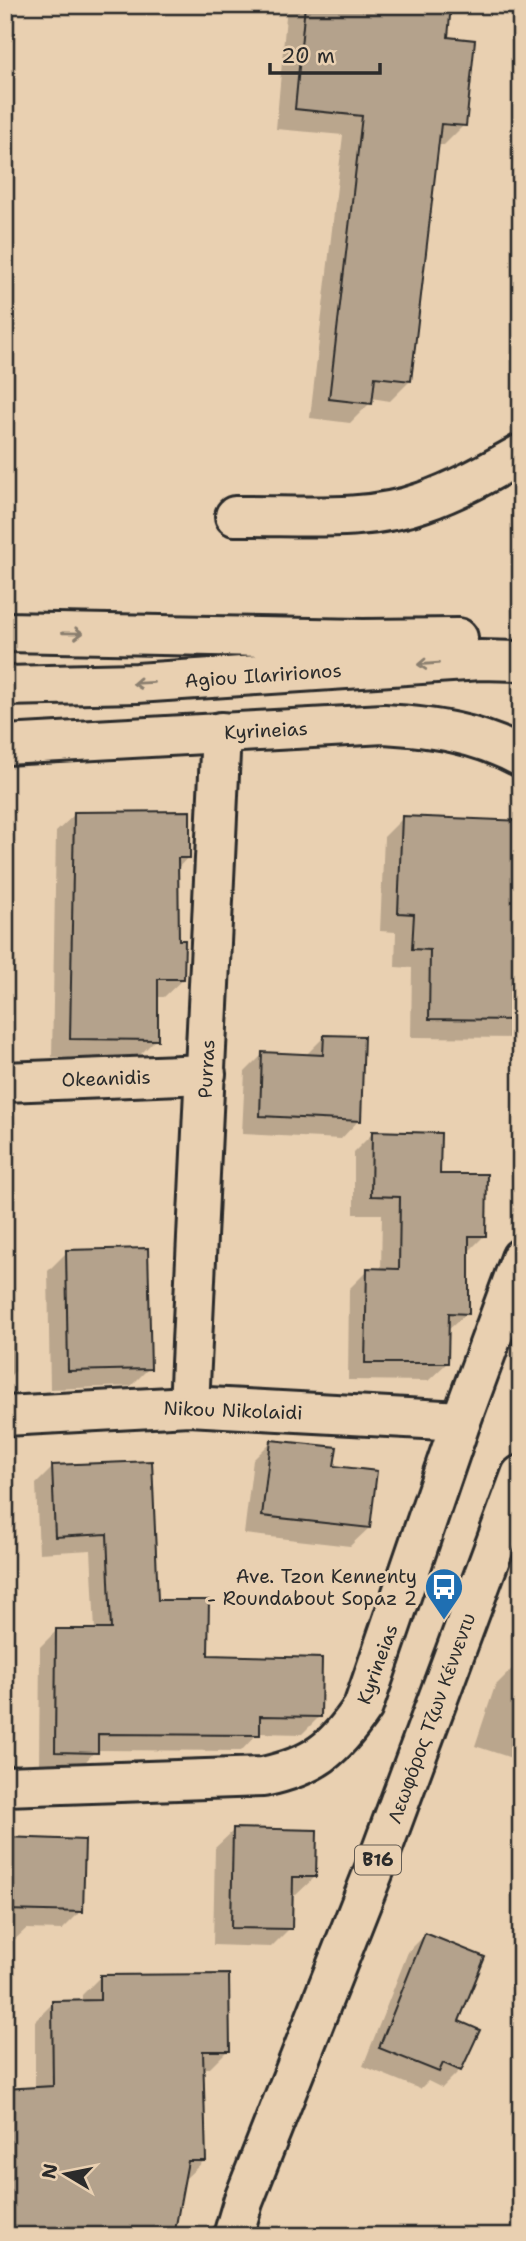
<svg xmlns="http://www.w3.org/2000/svg" width="526" height="2241" viewBox="0 0 526 2241" font-family="'Shantell Sans',sans-serif">
	<rect width="100%" height="100%" fill="#e9d0b1"/>
	<filter id="ink" filterUnits="userSpaceOnUse"><feTurbulence type="fractalNoise" baseFrequency=".0143" numOctaves="2"/><feDisplacementMap in="SourceGraphic" scale="14" xChannelSelector="R" yChannelSelector="G"/><feConvolveMatrix kernelMatrix="1 2 1 2 8 2 1 2 1" color-interpolation-filters="sRGB"/></filter>
	<g filter="url(#ink)">
		<g fill="#0003">
			<polygon points="287,5 449,5 446,39 464,125 444,145 437,145 410,381 390,401 371,398 370,403 350,423 310,418 343,135 276,129"/>
			<polygon points="75,814 188,857 177,869 177,942 183,979 164,997 156,997 156,1039 137,1058 52,1057 56,832"/>
			<polygon points="403,818 516,928 521,928 521,1038 411,1037 412,968 395,967 396,932 380,931 384,837"/>
			<polygon points="324,1037 359,1120 341,1139 242,1134 245,1072 263,1054 305,1056"/>
			<polygon points="373,1133 439,1175 485,1235 468,1252 467,1313 447,1331 447,1363 428,1381 348,1380 349,1289 368,1270 381,1270 382,1214 354,1214 354,1152"/>
			<polygon points="5,1249 8,1249 15,1371 5,1381"/>
			<polygon points="67,1252 149,1368 131,1386 50,1389 48,1271"/>
			<polygon points="272,1441 332,1467 369,1528 350,1546 244,1534 253,1460"/>
			<polygon points="150,1463 157,1602 206,1657 319,1717 302,1734 258,1733 241,1751 96,1750 79,1769 39,1768 40,1647 57,1630 95,1631 91,1550 39,1553 36,1484 53,1467"/>
			<polygon points="512,1669 521,1672 521,1761 475,1746 495,1686"/>
			<polygon points="234,1830 315,1877 296,1895 291,1895 290,1928 271,1947 213,1945 215,1848"/>
			<polygon points="5,1839 81,1911 62,1930 26,1929 10,1944 5,1944"/>
			<polygon points="425,1935 457,2022 477,2031 460,2070 442,2088 428,2081 420,2089 363,2066 408,1952"/>
			<polygon points="100,1977 228,2050 210,2068 202,2068 205,2160 186,2178 35,2089 35,2021 53,2003 82,2002 82,1995"/>
		</g>
		<g fill="#b4a28c" stroke="#2b2b2b" stroke-width="2">
			<polygon points="305,5 451,5 448,37 475,40 466,126 441,124 411,381 375,377 372,404 329,399 362,116 295,109"/>
			<polygon points="190,811 190,858 178,858 179,940 185,940 184,979 158,979 158,1040 70,1039 74,812"/>
			<polygon points="402,816 521,821 518,927 521,927 521,1020 429,1019 430,950 412,949 414,914 398,913"/>
			<polygon points="324,1035 364,1036 361,1121 260,1116 262,1052 323,1055"/>
			<polygon points="372,1131 441,1133 440,1174 487,1174 486,1236 469,1236 469,1314 449,1313 448,1363 365,1363 367,1268 399,1269 400,1197 371,1196"/>
			<polygon points="148,1248 151,1369 68,1371 66,1250"/>
			<polygon points="271,1440 337,1447 334,1466 377,1471 370,1528 262,1516"/>
			<polygon points="152,1461 158,1600 209,1600 208,1655 322,1658 321,1717 260,1716 260,1735 98,1734 98,1753 55,1752 56,1629 111,1629 107,1534 55,1537 52,1465"/>
			<polygon points="233,1828 317,1830 316,1877 293,1877 292,1929 231,1928"/>
			<polygon points="5,1837 85,1840 83,1912 5,1910"/>
			<polygon points="425,1933 485,1957 459,2021 480,2030 461,2071 443,2063 439,2072 379,2048"/>
			<polygon points="229,1974 230,2051 203,2051 206,2161 188,2161 174,2236 5,2236 5,2089 53,2086 52,2001 100,2000 100,1975"/>
		</g>
		<g fill="none" stroke-linecap="round" stroke-linejoin="round">
			<g stroke="#2b2b2b" stroke-width="44">
				<g id="minor">
					<path d="M235 516C296 515 365 523 423 502 458 490 489 472 521 454"/>
					<path d="M5 745 384 724C432 727 478 733 521 757"/>
					<polyline points="5,1082 206,1074"/>
					<polyline points="189,1406 221,732"/>
					<polyline points="5,1416 189,1406 461,1421"/>
					<path d="M5 1786 263 1777C314 1766 334 1750 363 1707L461 1421 521 1258"/>
				</g>
			</g>
			<g stroke="#2b2b2b" stroke-width="44">
				<g id="secondary">
					<polyline points="5,632 363,639 458,638"/>
					<polyline points="5,686 137,683 481,660 521,661"/>
				</g>
			</g>
			<g stroke="#2b2b2b" stroke-width="44">
				<polyline id="primary" points="233,2236 243,2202 377,1863 521,1475"/>
			</g>
			<use href="#minor" stroke="#e9d0b1" stroke-width="38"/>
			<use href="#secondary" stroke="#e9d0b1" stroke-width="38"/>
			<use href="#primary" stroke="#e9d0b1" stroke-width="38"/>
		</g>
		<defs><path id="oneway-shaft" d="M-6 0H5M1.5-3L5.5 0L1.5 3" fill="none" stroke-width="1.6" stroke-linecap="round" stroke-linejoin="round" transform="scale(1.75)"/></defs>
		<g stroke="#8a7e6e">
			<use href="#oneway-shaft" transform="translate(73 633) rotate(1)"/>
			<use href="#oneway-shaft" transform="translate(428 664) rotate(176)"/>
			<use href="#oneway-shaft" transform="translate(143 683) rotate(177)"/>
		</g>
	</g>
	<defs>
		<g id="bus-pin" transform="scale(2.0125)"><path d="M0 17L-7.5 6A9.5 9.5 0 1 1 7.5 6Z" fill="#1f6fb2" stroke="#e9d0b1"/><path d="M-5-6H5V4H4V6H2V4H-2V6H-4V4H-5ZM-3.5-4V0h7V-4ZM-3.5 1.2v1.5H-2V1.2ZM2 1.2v1.5H3.5V1.2Z" fill="#fff"/></g>
	</defs>
	<g fill-rule="evenodd">
		<use href="#bus-pin" x="444" y="1587"/>
	</g>
	<g text-anchor="middle" stroke-width="6" stroke-linejoin="round" paint-order="stroke">
		<rect fill="#e9d0b1" stroke="#645c53" stroke-width="2" x="355" y="1845.5" width="46" height="29" rx="5"/>
		<g font-size="18" font-weight="bold" fill="#2b2b2b">
			<text x="378" y="1866">B16</text>
		</g>
		<g font-size="19" fill="#2b2b2b" stroke="#e9d0b1">
			<text transform="translate(263 675) rotate(-4)" y="7">Agiou Ilaririonos</text>
			<text transform="translate(266 730) rotate(-3)" y="7">Kyrineias</text>
			<text transform="translate(206 1069) rotate(-87)" y="7">Purras</text>
			<text transform="translate(106 1078) rotate(-2)" y="7">Okeanidis</text>
			<text transform="translate(233 1410) rotate(2)" y="7">Nikou Nikolaidi</text>
			<text transform="translate(377 1664) rotate(-70)" y="7">Kyrineias</text>
			<text transform="translate(431 1718) rotate(-70)" y="7">Λεωφόρος Τζων Κέννεντυ</text>
		</g>
		<g font-size="19" fill="#2b2b2b" stroke="#e9d0b1" text-anchor="end">
			<text x="417" y="1583">Ave. Tzon Kennenty<tspan x="417" dy="22">- Roundabout Sopaz 2</tspan></text>
		</g>
	</g>
	<rect width="526" height="2241" fill="none" stroke="#e9d0b1" stroke-width="28"/>
	<rect x="14" y="14" width="498" height="2213" fill="none" stroke="#2b2b2b" stroke-width="2.5" filter="url(#ink)"/>
	<g transform="translate(66 2174) rotate(280)" stroke="#e9d0b1" stroke-width="5" paint-order="stroke">
	<path d="M0-5L12 26L0 18L-12 26Z" fill="#2b2b2b"/>
	<text y="-10" font-size="19" font-weight="bold" text-anchor="middle" fill="#2b2b2b">N</text>
	</g>
	<path d="M270 63v10h110v-10" fill="none" stroke="#2b2b2b" stroke-width="3.5"/>
	<text x="281" y="63" font-size="21" fill="#2b2b2b" stroke="#e9d0b1" stroke-width="5" paint-order="stroke">20 m</text>
</svg>
